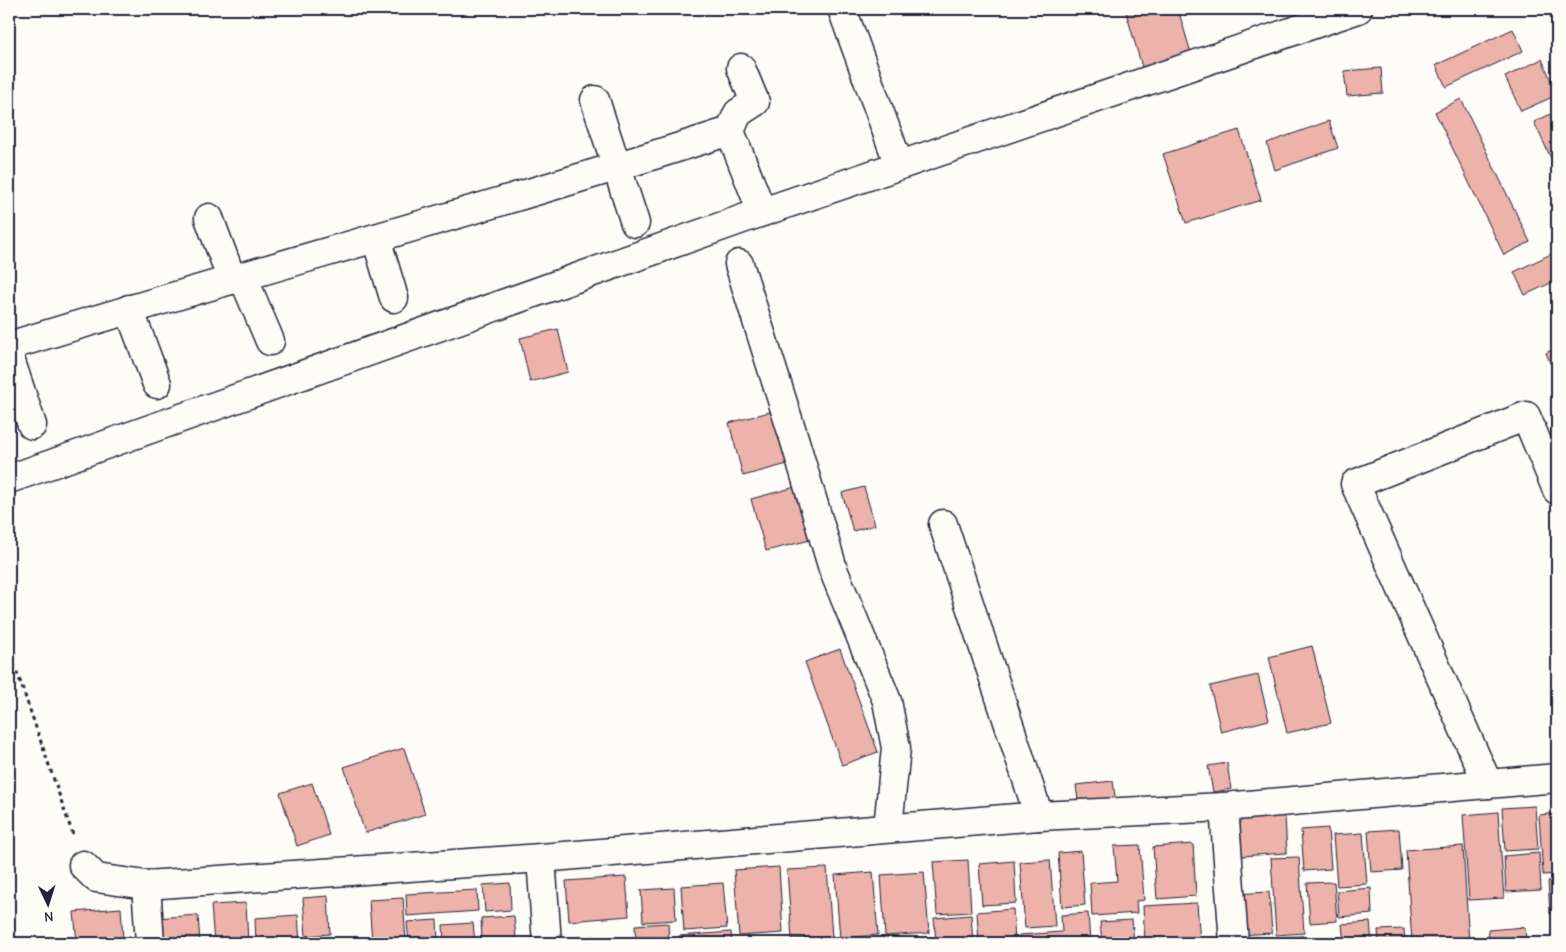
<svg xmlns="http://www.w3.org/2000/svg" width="1566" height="952" viewBox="0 0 1566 952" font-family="'Comic Neue',sans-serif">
	<rect width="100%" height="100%" fill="#fdfcf7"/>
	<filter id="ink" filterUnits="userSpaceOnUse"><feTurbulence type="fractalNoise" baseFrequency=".02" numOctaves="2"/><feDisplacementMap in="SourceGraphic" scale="10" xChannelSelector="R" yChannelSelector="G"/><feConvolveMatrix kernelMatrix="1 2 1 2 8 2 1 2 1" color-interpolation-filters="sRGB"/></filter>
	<g filter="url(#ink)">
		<g fill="#edb2a9" stroke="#22223b">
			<polygon points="1125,9 1178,9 1191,53 1142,67"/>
			<polygon points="1513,29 1523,51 1446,87 1436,65"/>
			<polygon points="1542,59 1557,95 1521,111 1505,77"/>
			<polygon points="1381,68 1383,93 1347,96 1344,71"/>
			<polygon points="1461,99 1530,242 1504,255 1435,112"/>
			<polygon points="1557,111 1557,171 1534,122"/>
			<polygon points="1329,121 1338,148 1275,170 1267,143"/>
			<polygon points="1239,130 1261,200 1186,223 1163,154"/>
			<polygon points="1551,254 1557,267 1557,280 1525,295 1514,272"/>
			<polygon points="558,329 568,372 530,382 520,338"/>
			<polygon points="1557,347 1557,378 1546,353"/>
			<polygon points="777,410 791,463 743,476 729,423"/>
			<polygon points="799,486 814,539 766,551 751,499"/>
			<polygon points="864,487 875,525 853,531 842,493"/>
			<polygon points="1312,646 1331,723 1287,733 1269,657"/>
			<polygon points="840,649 878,752 842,765 805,662"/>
			<polygon points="1258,675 1269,720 1221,732 1210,686"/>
			<polygon points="404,748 425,814 365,833 344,767"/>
			<polygon points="1227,763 1231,789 1213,792 1208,766"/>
			<polygon points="1113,781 1116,804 1079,808 1076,785"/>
			<polygon points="312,783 329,835 297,846 280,793"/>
			<polygon points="1535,806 1538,849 1505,851 1502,808"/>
			<polygon points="1498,812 1504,898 1469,900 1463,815"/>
			<polygon points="1557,813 1557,874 1543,875 1539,815"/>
			<polygon points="1285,816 1287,853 1241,856 1238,819"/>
			<polygon points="1328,828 1331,869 1304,871 1301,830"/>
			<polygon points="1399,829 1402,870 1371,872 1368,831"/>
			<polygon points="1363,833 1367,884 1337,886 1333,835"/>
			<polygon points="1193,844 1196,896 1157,899 1153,847"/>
			<polygon points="1140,845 1144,900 1136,901 1137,913 1092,916 1090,883 1117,881 1114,846"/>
			<polygon points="1463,846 1469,943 1412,943 1406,850"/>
			<polygon points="1081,851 1085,905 1062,907 1058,853"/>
			<polygon points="1539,853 1541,890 1506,892 1504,856"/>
			<polygon points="1299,857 1304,933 1276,935 1271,858"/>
			<polygon points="968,860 971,912 937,914 933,862"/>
			<polygon points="1050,860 1055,926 1025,928 1020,862"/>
			<polygon points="1014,861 1016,903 982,905 979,864"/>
			<polygon points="779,867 783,933 739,936 734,870"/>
			<polygon points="827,868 832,937 792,939 787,870"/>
			<polygon points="873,872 878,935 840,938 835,875"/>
			<polygon points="924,872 929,933 885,936 881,875"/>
			<polygon points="626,877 629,916 569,921 566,881"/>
			<polygon points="1557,880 1557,913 1550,914 1548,881"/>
			<polygon points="1334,882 1337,921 1310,923 1307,883"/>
			<polygon points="510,883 511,910 485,912 483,885"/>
			<polygon points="723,883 727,928 684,931 681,886"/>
			<polygon points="674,888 676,920 643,922 641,890"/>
			<polygon points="1371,888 1372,914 1339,917 1337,891"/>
			<polygon points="477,890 478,911 407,916 406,894"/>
			<polygon points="1269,892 1272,933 1239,935 1236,894"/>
			<polygon points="328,896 330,934 306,936 303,898"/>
			<polygon points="403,898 406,943 372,943 369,900"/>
			<polygon points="246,903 248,943 214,943 211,905"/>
			<polygon points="1197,903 1200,943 1145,943 1143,906"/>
			<polygon points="121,908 123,940 77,943 74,912"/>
			<polygon points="1013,909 1015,943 979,943 977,912"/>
			<polygon points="1088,913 1090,943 1019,943 1019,935 1062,932 1061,915"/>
			<polygon points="198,915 200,943 159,943 157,918"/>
			<polygon points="298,915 300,943 256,943 255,918"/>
			<polygon points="971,915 973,943 936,943 934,918"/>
			<polygon points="514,916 516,940 482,943 481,918"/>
			<polygon points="437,920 438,943 409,943 407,922"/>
			<polygon points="1132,920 1134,943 1102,943 1100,922"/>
			<polygon points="1370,922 1372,943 1344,943 1342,924"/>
			<polygon points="473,923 475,943 444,943 443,925"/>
			<polygon points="668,923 669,943 636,943 635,925"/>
			<polygon points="1525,927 1526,943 1489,943 1488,930"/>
			<polygon points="1404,929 1405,943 1379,943 1378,930"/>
			<polygon points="731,932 732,943 679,943 679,936"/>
			<polygon points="594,936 594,943 558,943 557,939"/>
			<polygon points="1303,936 1304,943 1240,943 1240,940"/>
			<polygon points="330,940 330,943 310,943 310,942"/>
		</g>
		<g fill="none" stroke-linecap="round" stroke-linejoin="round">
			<g stroke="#22223b" stroke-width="31">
				<g id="street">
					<polyline points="842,9 899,165"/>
					<polyline points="741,68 755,102 738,113 730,131 762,212"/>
					<polyline points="595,100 635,223"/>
					<polyline points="209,218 232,280"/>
					<polyline points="376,238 394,298"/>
					<polyline points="739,264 794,438 833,569 887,701 896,748 888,828"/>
					<polyline points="243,277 270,341"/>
					<polyline points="129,309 157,384"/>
					<path d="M9 346C249 272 491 208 730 131"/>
					<polyline points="9,356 32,425"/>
					<polyline points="9,479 751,216 1358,9"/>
					<polyline points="943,524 1039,816"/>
					<polyline points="1488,784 1355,484 1526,416 1557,490"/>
					<polyline points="541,858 547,943"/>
					<polyline points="83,865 96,878 146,885 541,858 1039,816 1224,807"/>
					<polyline points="146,885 150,943"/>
					<polyline points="1234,943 1224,807 1557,778"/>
				</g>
			</g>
			<polyline stroke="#22223b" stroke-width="3" stroke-dasharray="4 4" stroke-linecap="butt" points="9,649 74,838"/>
			<use href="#street" stroke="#fdfcf7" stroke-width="28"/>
		</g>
	</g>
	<rect width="1566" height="952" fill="none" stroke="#fdfcf7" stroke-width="30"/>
	<rect x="15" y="15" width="1536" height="922" fill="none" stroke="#22223b" stroke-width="2" filter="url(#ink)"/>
	<g transform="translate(48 904) rotate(176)" stroke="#fdfcf7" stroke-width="4" paint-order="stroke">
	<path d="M0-4L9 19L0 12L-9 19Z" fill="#22223b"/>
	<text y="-8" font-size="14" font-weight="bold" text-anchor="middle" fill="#22223b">N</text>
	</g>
</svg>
